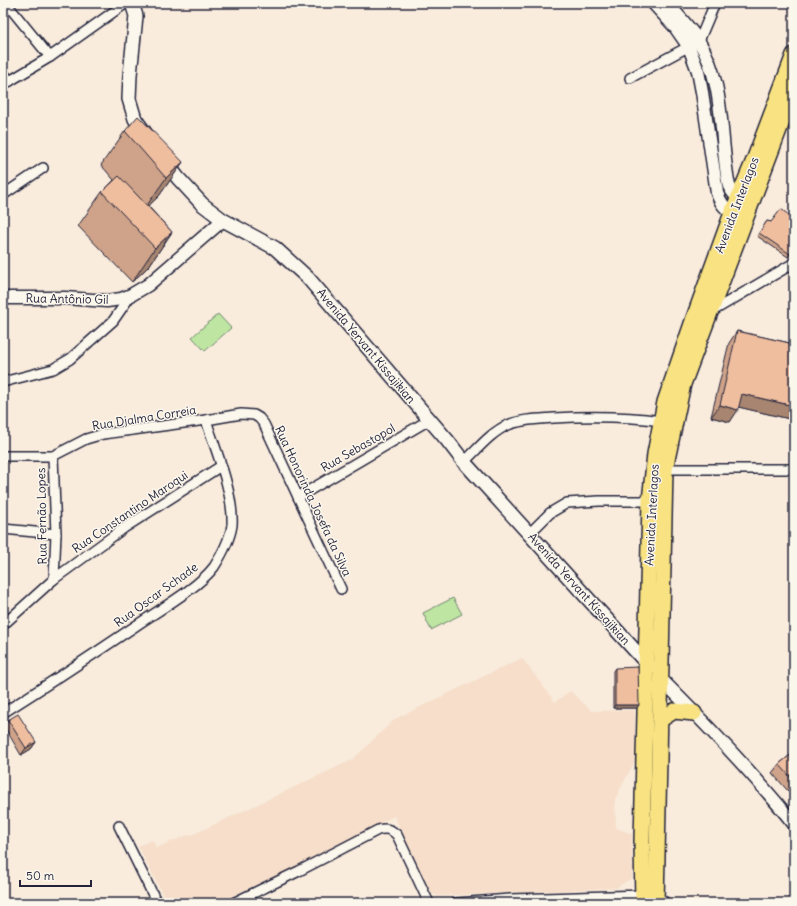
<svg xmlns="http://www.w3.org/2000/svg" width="797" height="906" viewBox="0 0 797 906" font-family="Delius,sans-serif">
	<rect width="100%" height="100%" fill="#f9ecdd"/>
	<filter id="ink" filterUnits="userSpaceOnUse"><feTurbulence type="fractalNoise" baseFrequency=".025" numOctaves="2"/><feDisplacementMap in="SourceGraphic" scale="8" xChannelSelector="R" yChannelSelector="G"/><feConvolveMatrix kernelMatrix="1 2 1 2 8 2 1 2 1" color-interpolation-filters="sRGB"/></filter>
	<g filter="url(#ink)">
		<polygon fill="#f6deca" points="522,658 555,702 570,691 592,711 635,710 635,761 615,799 616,828 632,834 632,878 616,888 438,896 434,895 431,893 394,816 281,874 217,903 167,903 138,846 153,840 156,848 185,836 194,834 352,760 395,719"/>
		<g fill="#bee6a2" stroke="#70846e">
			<polygon points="218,314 231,328 205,351 192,337"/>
			<polygon points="453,598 462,614 431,630 423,613"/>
		</g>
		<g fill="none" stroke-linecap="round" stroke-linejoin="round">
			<g stroke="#22223b" stroke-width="12">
				<g id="minor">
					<polyline points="6,3 50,57"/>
					<polyline points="3,73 10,81"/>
					<polyline points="630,78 699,41 715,3"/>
					<polyline points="3,85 50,57 126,3"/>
					<polyline points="3,195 43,168"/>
					<polyline points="711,312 794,263"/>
					<polyline points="3,382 53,369 70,359 113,321 131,295"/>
					<polyline points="3,456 53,456 86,439 103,434 206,420 241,414 254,415 259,418 264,424 341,589"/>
					<path d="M464 462C477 450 491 432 508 425 522 419 539 419 554 418 591 416 625 416 661 421"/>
					<polyline points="661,469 794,469"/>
					<polyline points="298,497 429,420"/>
					<polyline points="3,529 56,534"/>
					<polyline points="529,534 550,513 567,503 599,501 650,501"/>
					<polyline points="54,579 124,528 221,466"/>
					<polyline points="3,625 54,579 56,534 53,456"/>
					<path d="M3 713C47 685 91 656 134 627 157 611 197 589 214 567 221 556 230 539 232 525 234 494 216 451 206 420"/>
					<polyline points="119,826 157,903"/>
					<path d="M233 903 299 871 378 830C386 828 391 829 397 835L429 903"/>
					<polyline points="456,903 510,899 643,895 656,896 666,903"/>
				</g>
			</g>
			<g stroke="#22223b" stroke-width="15">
				<g id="tertiary">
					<path d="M653 3 675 27 689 47 698 71 702 92 717 193C722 207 727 210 740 216"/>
					<path d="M667 3C678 15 689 27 698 40 726 83 719 139 729 186 733 194 737 199 745 202"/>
					<polyline points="3,298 65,298 107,301 121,299 131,295 148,285 223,220"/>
					<path d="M661 679C707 725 753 773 794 824"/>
				</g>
			</g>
			<g stroke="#22223b" stroke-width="16">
				<g id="secondary">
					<polyline points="132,3 136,16 130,75 129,99 135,119 146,134"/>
					<polyline points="164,160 178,178 202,204 223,220 275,248 308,278 447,440 464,462 650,667"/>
				</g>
			</g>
			<g stroke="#22223b" stroke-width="18">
				<g id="primary">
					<polyline points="660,720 674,711 694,713"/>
					<polyline points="643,903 642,842 650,501 655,454 665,402 694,318 732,213 755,158 794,55"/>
					<polyline points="656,903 665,469 683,384 794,90"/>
				</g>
			</g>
			<use href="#minor" stroke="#fbf7ec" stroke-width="9"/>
			<use href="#tertiary" stroke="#fbf7ec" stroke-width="12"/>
			<use href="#secondary" stroke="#fbf7ec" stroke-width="13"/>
			<use href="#primary" stroke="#f8e281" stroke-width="15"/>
		</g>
		<g fill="#cea389" stroke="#22223b">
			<polygon points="125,131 183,162 159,196 148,206 172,232 149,266 132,282 78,226 102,192 114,180 101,165"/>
			<polygon points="767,221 771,222 792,238 794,248 788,257 757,236"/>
			<polygon points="737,331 794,344 794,420 739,407 730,422 711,417 729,343"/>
			<polygon points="615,668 637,708 613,708 613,671"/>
			<polygon points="8,720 36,742 31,749 21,755 4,726"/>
			<polygon points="794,752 794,794 790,789 788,791 772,773 779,764"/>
		</g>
		<g fill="#a7856f" stroke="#22223b">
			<polygon points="183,162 159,196 143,211 166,178"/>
			<polygon points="172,232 149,266 132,282 155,248"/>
			<polygon points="742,394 794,406 794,420 734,406"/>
			<polygon points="720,405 738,410 730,422 711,417"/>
			<polygon points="615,705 639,705 637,708 613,708"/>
			<polygon points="36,742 31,749 21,755 26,748"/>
			<polygon points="794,781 794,784 790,789 788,791"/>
		</g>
		<g fill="#efbe9f" stroke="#22223b">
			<polygon points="138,116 183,162 166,178 125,131"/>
			<polygon points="119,176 172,232 155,248 102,192"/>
			<polygon points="781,209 794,219 794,235 792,238 794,240 794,248 790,254 759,233 767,221 771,222"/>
			<polygon points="737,331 794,344 794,406 742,394 738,410 720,405"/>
			<polygon points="638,667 639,705 615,705 615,668"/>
			<polygon points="18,714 36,742 26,748 8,720"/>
			<polygon points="794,752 794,781 779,764"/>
		</g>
	</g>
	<g text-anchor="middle" stroke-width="3" stroke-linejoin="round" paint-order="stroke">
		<g font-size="12" fill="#22223b" stroke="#fbf7ec">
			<text transform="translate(737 205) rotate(-69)" y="4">Avenida Interlagos</text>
			<text transform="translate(67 299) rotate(1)" y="4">Rua Antônio Gil</text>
			<text transform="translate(366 346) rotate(50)" y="4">Avenida Yervant Kissajikian</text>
			<text transform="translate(144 418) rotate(-9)" y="4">Rua Djalma Correia</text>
			<text transform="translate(358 448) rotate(-30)" y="4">Rua Sebastopol</text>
			<text transform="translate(313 501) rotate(65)" y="4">Rua Honorinda Josefa da Silva</text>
			<text transform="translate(130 512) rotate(-34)" y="4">Rua Constantino Maroqui</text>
			<text transform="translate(652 515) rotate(-87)" y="4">Avenida Interlagos</text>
			<text transform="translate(42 516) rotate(-91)" y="4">Rua Fernão Lopes</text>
			<text transform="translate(579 589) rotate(48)" y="4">Avenida Yervant Kissajikian</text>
			<text transform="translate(156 595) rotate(-36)" y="4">Rua Oscar Schade</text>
		</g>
	</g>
	<rect width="797" height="906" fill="none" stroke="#fbf7ec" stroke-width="16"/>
	<rect x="8" y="8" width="781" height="890" fill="none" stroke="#22223b" stroke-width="1.5" filter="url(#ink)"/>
	<path d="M20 880v6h71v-6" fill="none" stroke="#22223b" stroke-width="2"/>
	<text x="26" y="880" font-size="12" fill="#22223b" stroke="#fbf7ec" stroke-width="3" paint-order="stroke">50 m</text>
</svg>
